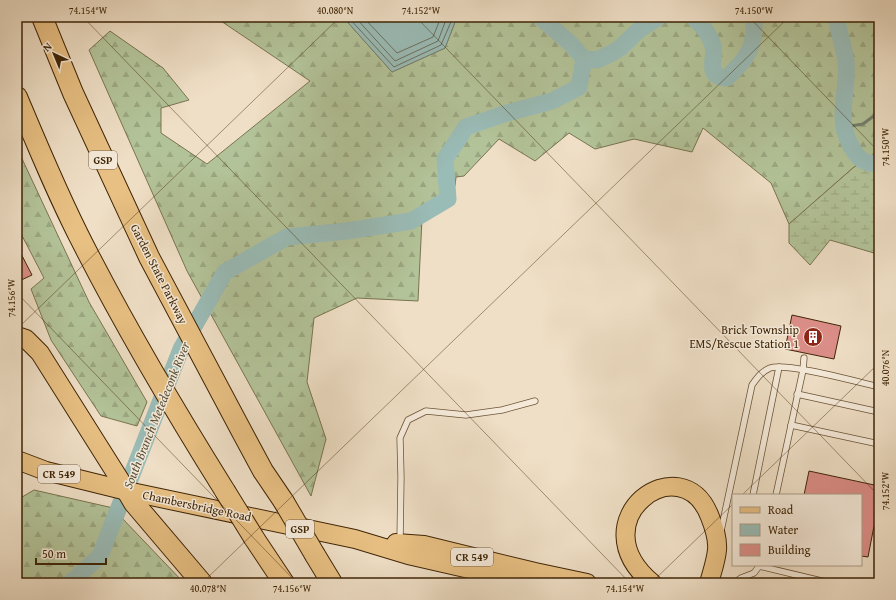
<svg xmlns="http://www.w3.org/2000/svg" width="896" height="600" viewBox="0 0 896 600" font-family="'Gentium Book Plus',serif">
	<defs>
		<pattern id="forest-firs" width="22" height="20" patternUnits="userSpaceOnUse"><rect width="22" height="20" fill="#b3c399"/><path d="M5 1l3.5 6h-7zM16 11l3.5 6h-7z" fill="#9ba782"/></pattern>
		<pattern id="wetland-marsh" width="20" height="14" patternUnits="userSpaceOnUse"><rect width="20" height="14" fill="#b3c399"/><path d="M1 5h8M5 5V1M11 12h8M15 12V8" fill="none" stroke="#9ba782"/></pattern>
	</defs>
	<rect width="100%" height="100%" fill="#efdfc6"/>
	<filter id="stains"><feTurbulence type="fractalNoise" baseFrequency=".005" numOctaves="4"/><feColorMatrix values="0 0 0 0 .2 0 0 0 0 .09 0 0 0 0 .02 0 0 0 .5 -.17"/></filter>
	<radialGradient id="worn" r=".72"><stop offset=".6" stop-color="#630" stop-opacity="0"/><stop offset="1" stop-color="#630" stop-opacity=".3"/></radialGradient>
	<g fill="url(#forest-firs)" stroke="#797450">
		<polygon points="215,17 276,17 293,23 329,17 343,17 392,72 445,48 457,17 879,17 879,151 854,167 789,224 771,183 703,128 692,152 634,139 595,149 569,133 535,161 499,139 464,176 456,177 455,186 422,219 418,301 357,298 314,318 307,382 326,439 311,496 187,271 89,50 110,31 163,68 189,100 161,108 161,133 207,164 310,81"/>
		<polygon points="17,148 89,302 147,402 137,426 101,416 51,340 31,289 44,278 17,226"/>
		<polygon points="34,490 122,510 120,516 184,583 17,583 17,500"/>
	</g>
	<polygon fill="url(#wetland-marsh)" stroke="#797450" points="879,151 879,274 874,253 830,240 810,265 789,243 789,224 854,167"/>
	<g fill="#9abcb7" stroke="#768070">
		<polygon points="276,17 329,17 293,23"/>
		<polygon points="343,17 457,17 445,48 392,72"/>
	</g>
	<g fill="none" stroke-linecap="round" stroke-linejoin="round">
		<g stroke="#6c705e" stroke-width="1">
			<polyline points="348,17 394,67 441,45 453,17"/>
			<polyline points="355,17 395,61 438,41 447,17"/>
			<polyline points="363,17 397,53 433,37 441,17"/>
		</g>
		<polyline stroke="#768070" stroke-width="3" points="844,127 863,124 879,112"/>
		<g stroke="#9abcb7" stroke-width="17">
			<polyline points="540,17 571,44 584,59"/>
			<path d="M693 17C701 24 710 35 713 46 717 58 703 77 727 78 738 67 750 55 753 39 754 32 754 24 755 17"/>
			<path d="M836 17C839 32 844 47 846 62 849 96 832 121 856 154 862 162 869 165 879 162"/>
			<polyline points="584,59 597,60 612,53 620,48 640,29 659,17"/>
			<polyline points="70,583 100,556 181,349 225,272 287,237 347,231 411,221 448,199 445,159 466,127 507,113 552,101 579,87 584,59"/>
		</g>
	</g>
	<g fill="#dc8e88" stroke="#3f2506">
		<polygon points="17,246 32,275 17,282"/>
		<polygon points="792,315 841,326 834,359 785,349"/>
		<polygon points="809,471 879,486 879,498 875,518 879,519 879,527 874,526 868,557 861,556 861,495 804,495"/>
	</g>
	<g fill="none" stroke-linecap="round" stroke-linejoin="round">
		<g stroke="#6b5436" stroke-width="7">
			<g id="lane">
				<polyline points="797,394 879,412"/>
				<polyline points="791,425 879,444"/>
				<polyline points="753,495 779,367"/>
				<polyline points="776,495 803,370 804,358"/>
				<path d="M721 531 752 385C757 378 761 372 770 368 786 362 858 382 879 387"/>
				<polyline points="400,541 401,477 400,438 408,420 426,411 466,415 502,410 535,401"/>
				<polyline points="759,566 830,583"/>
				<polyline points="734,583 741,578 754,573 760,565"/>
			</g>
		</g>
		<g stroke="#3f2506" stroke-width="20">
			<g id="primary">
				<polyline points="17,336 26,339 40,353 127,491"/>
				<polyline points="17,460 46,471 127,491 355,539 408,555 531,583"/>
				<polyline points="396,543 424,545 535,572 587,583"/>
				<path d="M652 583C577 520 682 443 710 517 714 527 718 540 717 550 716 561 712 572 709 583"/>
			</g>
		</g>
		<g stroke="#3f2506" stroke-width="22">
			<g id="highway">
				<polyline points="42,17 73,93 149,257 242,432 263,471 284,502"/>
				<path d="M17 97C38 147 59 198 84 246 127 330 175 411 225 491"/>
				<polyline points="127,491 134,503 202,583"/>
				<polyline points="254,538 284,583"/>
				<polyline points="315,555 332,583"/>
			</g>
		</g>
		<use href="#lane" stroke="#f5eada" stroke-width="5.5"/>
		<use href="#primary" stroke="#e8c083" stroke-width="18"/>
		<use href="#highway" stroke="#e8c083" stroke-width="20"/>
		<g stroke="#3f2506" stroke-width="22" stroke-linecap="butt">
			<g id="highway-bridge">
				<polyline points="225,491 254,538"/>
				<polyline points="284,502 315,555"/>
			</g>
		</g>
		<use href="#highway-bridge" stroke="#e8c083" stroke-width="20"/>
	</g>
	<path fill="none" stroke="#3f2506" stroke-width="1" stroke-opacity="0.45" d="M83 17 630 583M416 17 879 496M749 17 879 152M17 293 297 583M17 329 340 17M742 495 879 363M202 583 789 17M651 583 733 504"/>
	<defs>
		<g id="building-disc" transform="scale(1)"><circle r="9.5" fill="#8f2418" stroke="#f5eada"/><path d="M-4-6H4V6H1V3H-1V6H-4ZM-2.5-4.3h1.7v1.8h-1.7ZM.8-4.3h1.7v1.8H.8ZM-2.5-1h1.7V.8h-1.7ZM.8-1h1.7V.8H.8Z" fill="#fff"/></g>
	</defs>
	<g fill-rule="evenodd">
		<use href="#building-disc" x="813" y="337"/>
	</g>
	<g text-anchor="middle" stroke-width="3" stroke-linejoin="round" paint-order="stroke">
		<g fill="#f5eada" stroke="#766046" stroke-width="1">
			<rect x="89" y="151" width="28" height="18" rx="3"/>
			<rect x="38" y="465" width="42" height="18" rx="3"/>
			<rect x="286" y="520" width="28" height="18" rx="3"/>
			<rect x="451" y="548" width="42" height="18" rx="3"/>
		</g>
		<g font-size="11" font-weight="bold" fill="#3f2506">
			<text x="103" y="164">GSP</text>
			<text x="59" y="478">CR 549</text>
			<text x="300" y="533">GSP</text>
			<text x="472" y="561">CR 549</text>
		</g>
		<g font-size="12" fill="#3f2506" stroke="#f5eada">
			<text transform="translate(159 274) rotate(63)" y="4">Garden State Parkway</text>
			<text transform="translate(197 506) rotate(12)" y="4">Chambersbridge Road</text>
		</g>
		<g font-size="12" fill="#3f2506" stroke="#f5eada" text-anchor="end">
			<text x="799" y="334">Brick Township<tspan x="799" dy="14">EMS/Rescue Station 1</tspan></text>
		</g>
		<g font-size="13" font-style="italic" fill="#5a523b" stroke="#f5eada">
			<text transform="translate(156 415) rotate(-68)" y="5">South Branch Metedeconk River</text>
		</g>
	</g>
	<rect width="896" height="600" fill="none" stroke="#efdfc6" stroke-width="44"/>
	<rect x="732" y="494" width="130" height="72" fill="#f5eada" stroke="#ac9b85"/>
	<rect x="740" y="507" width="20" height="6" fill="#e8c083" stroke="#ac9b85"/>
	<text x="768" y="514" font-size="12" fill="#3f2506">Road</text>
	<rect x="740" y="524" width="20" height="12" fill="#9abcb7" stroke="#ac9b85"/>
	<text x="768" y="534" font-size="12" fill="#3f2506">Water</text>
	<rect x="740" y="544" width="20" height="12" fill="#dc8e88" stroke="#ac9b85"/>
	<text x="768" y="554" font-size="12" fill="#3f2506">Building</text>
	<g transform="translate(54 54) rotate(316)" stroke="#f5eada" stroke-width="3" paint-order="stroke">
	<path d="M0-3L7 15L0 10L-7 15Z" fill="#3f2506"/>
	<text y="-6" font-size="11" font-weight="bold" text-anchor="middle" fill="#3f2506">N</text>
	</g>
	<path d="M36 558v6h70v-6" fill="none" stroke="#3f2506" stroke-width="2"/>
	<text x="42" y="558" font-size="12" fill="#3f2506" stroke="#f5eada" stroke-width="3" paint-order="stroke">50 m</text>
	<rect x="22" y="22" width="852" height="556" fill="none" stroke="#3f2506" stroke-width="1.5"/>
	<g font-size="10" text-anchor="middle" fill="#3f2506">
		<text x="88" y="14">74.154°W</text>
		<text x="335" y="14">40.080°N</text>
		<text x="421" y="14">74.152°W</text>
		<text x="754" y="14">74.150°W</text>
		<text transform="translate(885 147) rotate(-90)" y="4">74.150°W</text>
		<text transform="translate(11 298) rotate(-90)" y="4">74.156°W</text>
		<text transform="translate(885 368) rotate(-90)" y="4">40.076°N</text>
		<text transform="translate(885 491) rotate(-90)" y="4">74.152°W</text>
		<text x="208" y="592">40.078°N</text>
		<text x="292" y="592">74.156°W</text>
		<text x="625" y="592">74.154°W</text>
	</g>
	<rect width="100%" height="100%" filter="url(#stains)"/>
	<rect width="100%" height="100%" fill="url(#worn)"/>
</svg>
